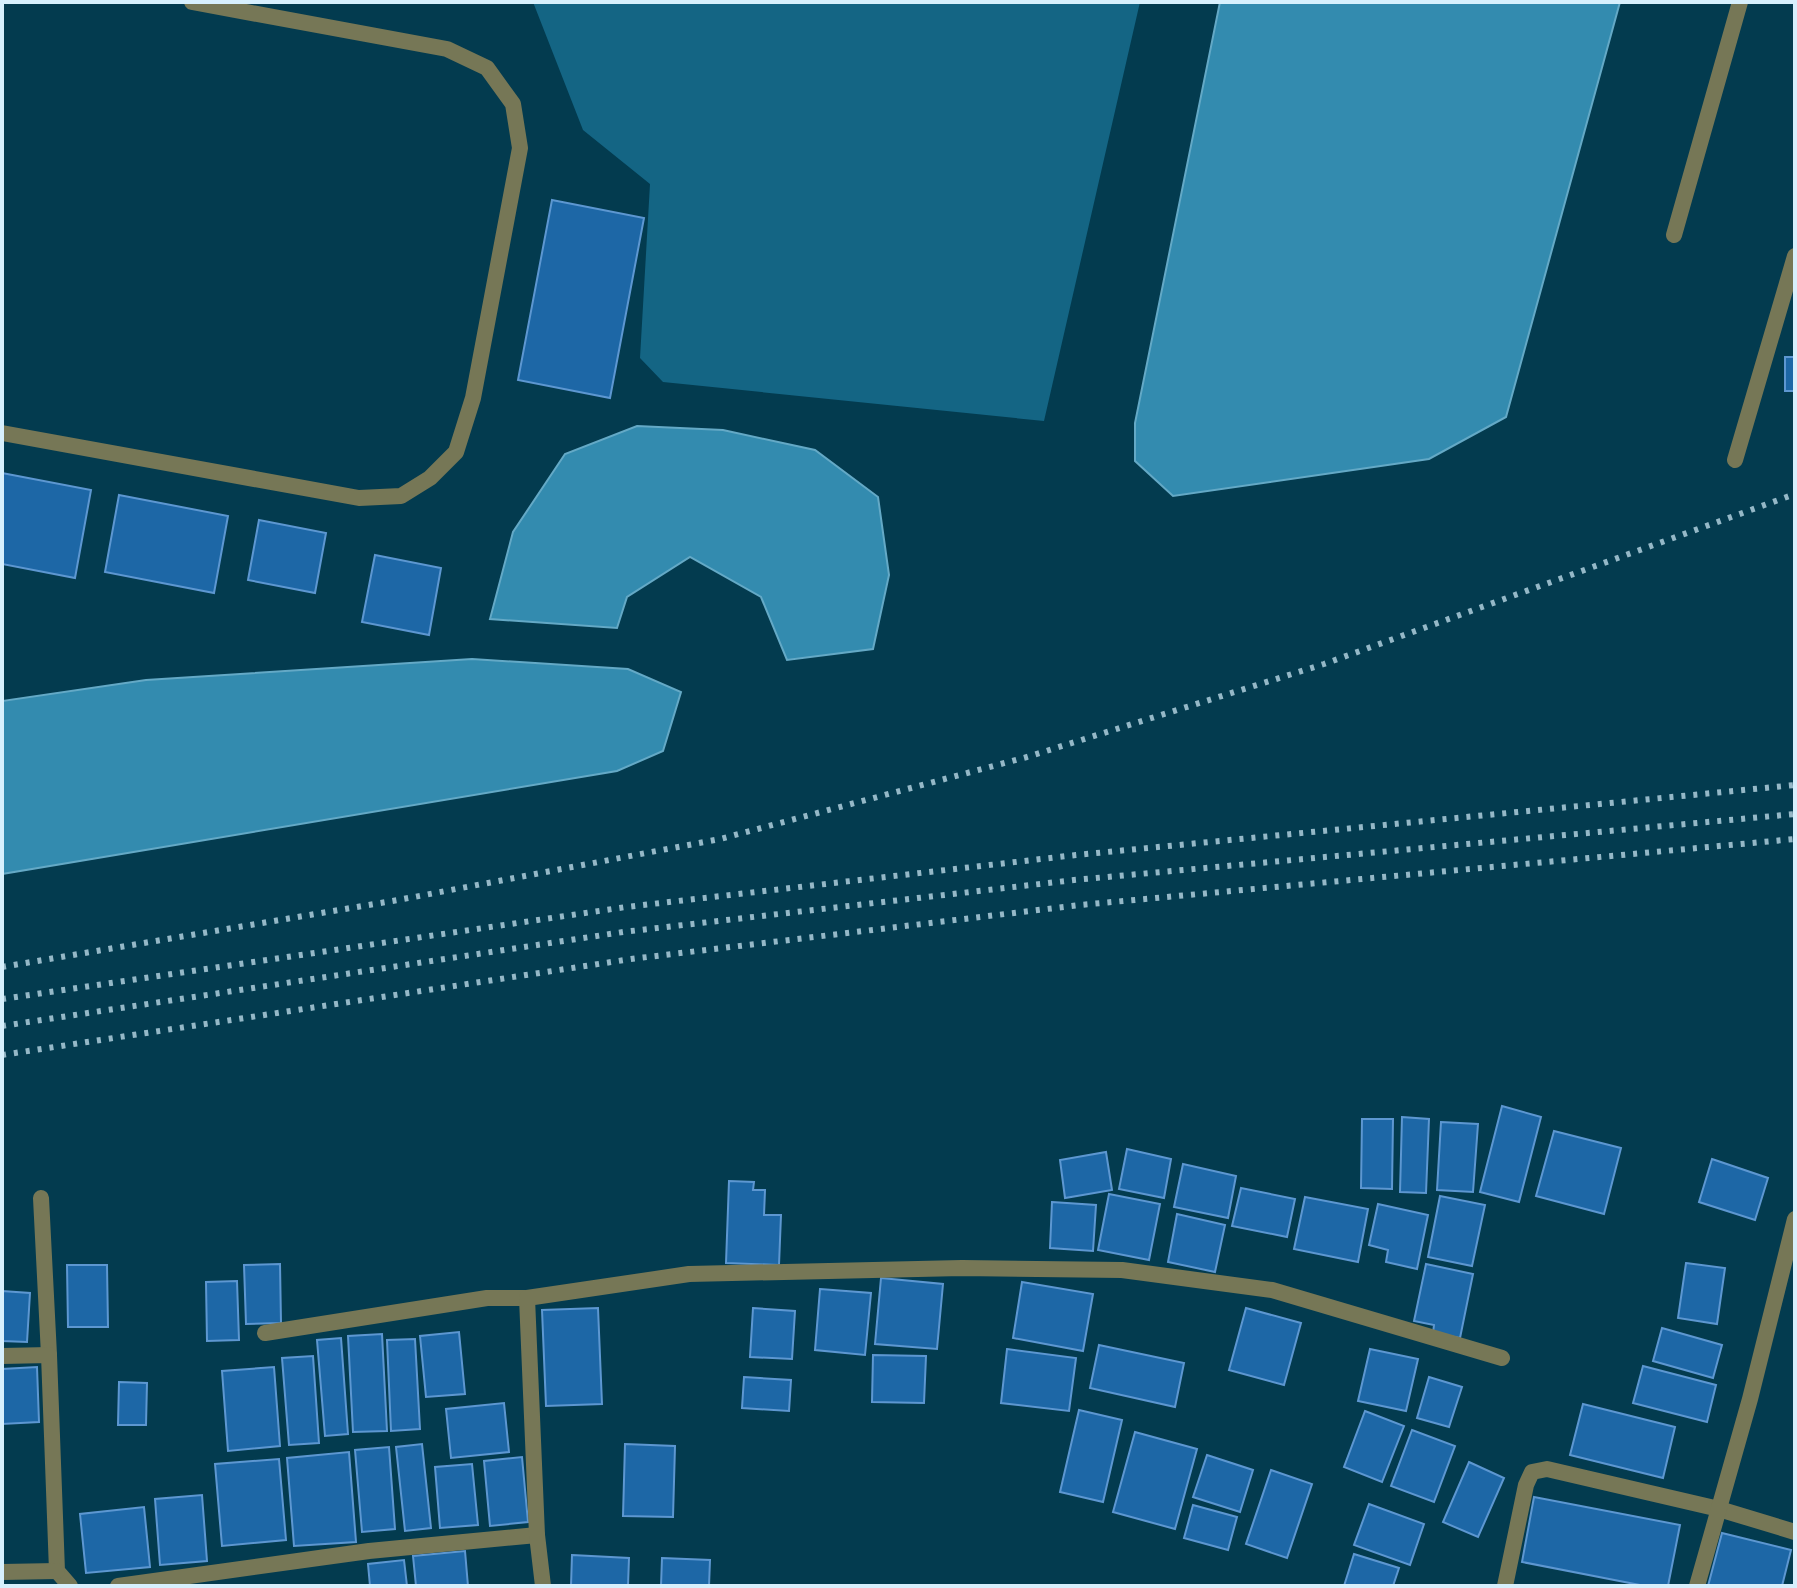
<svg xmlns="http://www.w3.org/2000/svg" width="1797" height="1588" viewBox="0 0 1797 1588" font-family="'Titillium Web',sans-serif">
	<rect width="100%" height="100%" fill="#033b4f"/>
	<polygon fill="#146584" points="533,2 1140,2 1044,421 663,382 640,358 650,184 583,130"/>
	<g fill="#338baf" stroke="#64a9c6" stroke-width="2">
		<polygon points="1220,2 1620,2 1506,417 1429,459 1173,496 1135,461 1135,423"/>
		<polygon points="637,426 723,430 815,450 878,497 889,575 873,649 787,660 761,597 690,557 627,597 617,628 490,619 513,532 565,454"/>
		<polygon points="472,659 628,669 681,692 663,751 617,771 2,874 2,701 146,680"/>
	</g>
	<g fill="#1d67a6" stroke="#5d97d1" stroke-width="2">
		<polygon points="552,200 644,218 610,398 518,380"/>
		<rect x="1785" y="357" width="10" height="34"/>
		<polygon points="2,473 91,490 75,578 2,564"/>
		<polygon points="119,495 228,516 214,593 105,572"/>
		<polygon points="259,520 326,533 315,593 248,580"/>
		<polygon points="375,555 441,568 429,635 362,622"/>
		<polygon points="1502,1106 1541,1117 1519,1202 1480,1192"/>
		<polygon points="1402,1117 1429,1119 1426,1193 1400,1192"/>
		<polygon points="1362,1119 1393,1119 1392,1189 1361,1188"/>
		<polygon points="1441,1122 1478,1124 1473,1192 1437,1190"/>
		<polygon points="1554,1131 1621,1148 1604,1214 1536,1196"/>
		<polygon points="1127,1149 1171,1159 1164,1198 1119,1189"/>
		<polygon points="1106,1152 1112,1190 1065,1198 1060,1160"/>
		<polygon points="1712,1159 1768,1178 1755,1220 1699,1202"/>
		<polygon points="1183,1164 1236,1176 1228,1218 1174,1207"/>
		<polygon points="729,1181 754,1182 753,1190 765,1190 764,1215 781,1215 779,1265 726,1263"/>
		<polygon points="1241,1188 1295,1199 1287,1237 1232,1226"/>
		<polygon points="1109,1194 1160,1204 1149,1260 1098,1250"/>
		<polygon points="1440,1196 1485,1205 1472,1266 1428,1257"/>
		<polygon points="1305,1197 1368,1209 1358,1262 1294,1249"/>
		<polygon points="1052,1202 1096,1205 1093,1251 1050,1248"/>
		<polygon points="1378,1204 1428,1215 1417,1269 1386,1262 1388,1250 1369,1245"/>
		<polygon points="1177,1214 1225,1225 1215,1272 1168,1262"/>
		<polygon points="1686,1263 1725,1268 1717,1324 1678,1318"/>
		<polygon points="280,1264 281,1323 246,1324 244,1265"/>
		<polygon points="1426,1264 1473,1274 1460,1338 1433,1333 1434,1325 1414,1321"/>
		<polygon points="67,1265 107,1265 108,1327 68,1327"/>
		<polygon points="881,1278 943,1284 937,1349 875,1344"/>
		<polygon points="237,1281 239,1340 207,1341 206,1282"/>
		<polygon points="1022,1282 1093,1294 1083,1351 1013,1338"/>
		<polygon points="820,1289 871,1293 865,1355 815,1350"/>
		<polygon points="2,1291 30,1293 27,1342 2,1341"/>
		<polygon points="598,1308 602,1404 546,1406 542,1310"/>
		<polygon points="753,1308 795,1311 792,1359 750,1357"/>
		<polygon points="1246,1308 1301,1323 1284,1385 1229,1370"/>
		<polygon points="1662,1328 1722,1345 1713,1378 1653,1361"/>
		<polygon points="459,1332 465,1394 426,1397 420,1336"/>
		<polygon points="382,1334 387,1431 353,1432 348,1336"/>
		<polygon points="341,1338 348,1434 325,1436 317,1340"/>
		<polygon points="415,1339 420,1429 391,1431 387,1340"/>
		<polygon points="1099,1345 1184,1363 1175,1407 1090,1388"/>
		<polygon points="1007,1349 1076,1358 1069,1411 1001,1403"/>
		<polygon points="1370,1349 1418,1359 1406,1411 1358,1401"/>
		<polygon points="873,1355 926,1356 924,1403 872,1402"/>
		<polygon points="313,1356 319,1443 289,1445 282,1358"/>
		<polygon points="1643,1366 1716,1385 1707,1422 1633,1403"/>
		<polygon points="37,1367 39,1422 2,1424 2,1369"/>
		<polygon points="274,1367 280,1446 228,1451 222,1371"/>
		<polygon points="744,1377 791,1380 789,1411 742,1408"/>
		<polygon points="1429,1377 1462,1387 1449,1427 1417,1418"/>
		<polygon points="119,1382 147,1383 146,1425 118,1425"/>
		<polygon points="504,1403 509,1452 451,1458 446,1409"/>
		<polygon points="1583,1404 1675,1427 1663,1478 1570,1455"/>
		<polygon points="1079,1410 1122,1420 1103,1502 1060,1492"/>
		<polygon points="1365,1411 1404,1426 1382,1482 1344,1467"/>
		<polygon points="1412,1430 1455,1446 1434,1502 1391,1486"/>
		<polygon points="1135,1432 1197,1449 1175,1529 1113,1512"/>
		<polygon points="422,1444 431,1528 405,1531 396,1447"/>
		<polygon points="625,1444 675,1446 673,1517 623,1516"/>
		<polygon points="389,1447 395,1529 362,1532 355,1450"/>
		<polygon points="349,1452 356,1542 294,1546 287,1458"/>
		<polygon points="1207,1455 1253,1470 1240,1512 1193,1497"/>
		<polygon points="522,1457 528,1522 490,1526 484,1461"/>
		<polygon points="279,1459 286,1540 222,1546 215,1464"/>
		<polygon points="1469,1462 1504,1478 1478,1537 1443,1522"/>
		<polygon points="472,1464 478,1525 440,1528 435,1467"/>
		<polygon points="1271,1470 1312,1484 1287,1558 1246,1544"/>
		<polygon points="202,1495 207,1561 160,1565 155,1499"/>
		<polygon points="1534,1497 1680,1525 1668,1586 1645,1586 1522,1562"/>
		<polygon points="1369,1504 1424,1524 1410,1565 1354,1545"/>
		<polygon points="1193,1505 1237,1517 1228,1550 1184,1538"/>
		<polygon points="144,1507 150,1567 86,1573 80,1514"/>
		<polygon points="1722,1533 1791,1550 1782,1586 1708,1586"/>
		<polygon points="465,1551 468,1586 416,1586 413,1556"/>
		<polygon points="1354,1554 1399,1568 1393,1586 1344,1586"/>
		<polygon points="572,1555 629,1558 628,1586 571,1586"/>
		<polygon points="662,1558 710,1560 709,1586 661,1586"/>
		<polygon points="404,1560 407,1586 370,1586 368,1564"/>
	</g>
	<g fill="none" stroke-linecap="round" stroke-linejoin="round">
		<g stroke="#767756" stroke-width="16">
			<polyline points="1674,235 1740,2"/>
			<polyline points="2,433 359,498 401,496 430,478 456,452 473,398 520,148 513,104 487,68 447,49 192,2"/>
			<polyline points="1735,460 1795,256"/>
			<polyline points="41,1198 49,1355"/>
			<polyline points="265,1333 487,1298 527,1298"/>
			<polyline points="2,1356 49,1355 57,1571 70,1586"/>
			<polyline points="2,1572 57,1571"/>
			<polyline points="118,1586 369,1551 537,1535"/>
			<polyline points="543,1586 537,1535 527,1298 689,1274 962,1268 1122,1270 1272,1290 1502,1358"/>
			<polyline points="1505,1586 1526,1485 1532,1472 1547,1469 1719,1509 1795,1532"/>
			<polyline points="1697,1586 1750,1399 1795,1219"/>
		</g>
		<g stroke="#95b8c7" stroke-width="6" stroke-dasharray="4 8" stroke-linecap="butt">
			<polyline points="2,967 398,900 720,839 1027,757 1324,664 1795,494"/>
			<polyline points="2,999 626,907 1076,855 1795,785"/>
			<polyline points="2,1026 623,932 1074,880 1795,814"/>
			<polyline points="2,1055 631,959 1080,905 1795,839"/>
		</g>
	</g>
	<rect width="1797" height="1588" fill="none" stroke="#d7f0fd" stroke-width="8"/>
</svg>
